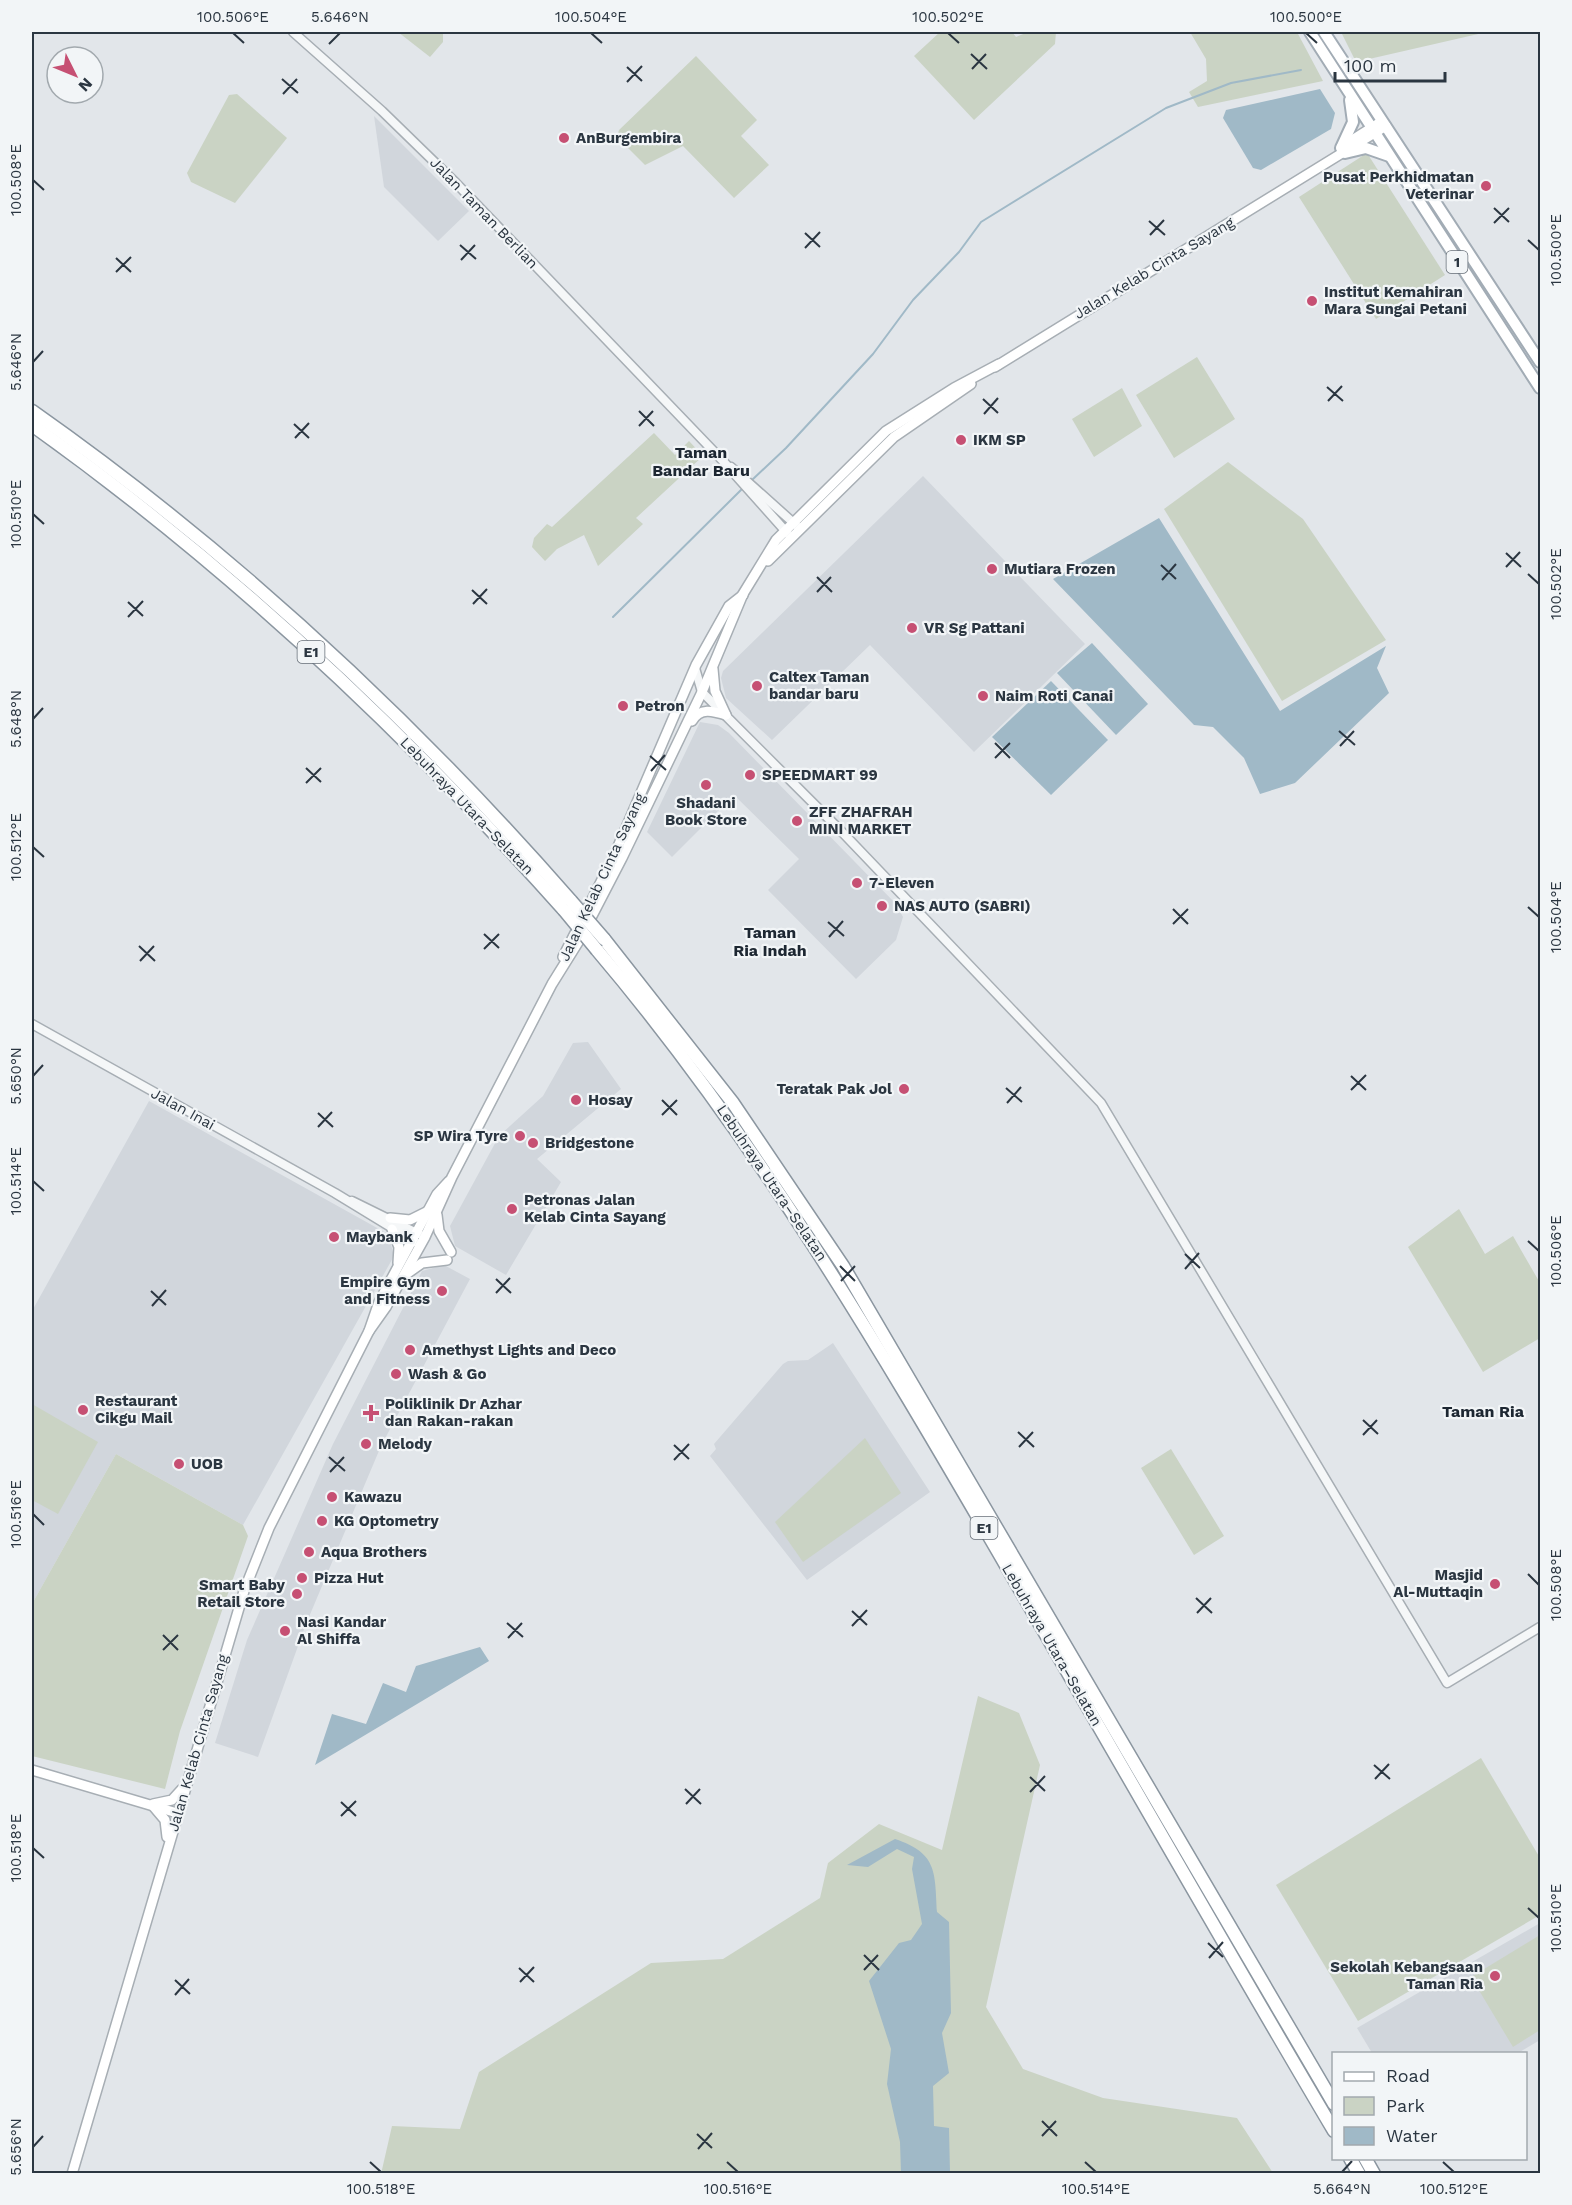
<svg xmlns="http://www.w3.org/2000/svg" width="1572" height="2205" viewBox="0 0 1572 2205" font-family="'Work Sans',sans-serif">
	<rect width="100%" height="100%" fill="#e2e6ea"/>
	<g fill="#d1d6dc">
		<polygon points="374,116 469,211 438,241 384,187"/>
		<polygon points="923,476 1085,644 974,752 870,645 772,740 726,698 721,678 723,671"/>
		<polygon points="700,722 718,725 729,733 896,904 903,917 896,940 856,979 768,890 799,859 734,795 672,857 647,832"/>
		<polygon points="588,1042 621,1089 537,1159 561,1182 506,1275 455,1246 450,1226 499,1136 543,1096 573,1043"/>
		<polygon points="149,1101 388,1234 394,1256 243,1525 116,1454 32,1604 32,1311"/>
		<polygon points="444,1265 470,1279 381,1446 306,1624 258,1757 215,1743 247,1640 333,1444 422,1271"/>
		<polygon points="833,1343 930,1492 807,1580 710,1456 716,1449 714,1444 783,1364 788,1361 808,1360"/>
		<polygon points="1540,1923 1540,2040 1518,2053 1372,2053 1357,2028"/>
	</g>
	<g fill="#cad3c4">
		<polygon points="398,32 443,32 443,42 430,57"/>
		<polygon points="940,32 1012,32 1016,37 1028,32 1056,32 1055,44 974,120 914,56"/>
		<polygon points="1190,32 1297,32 1323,81 1198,107 1189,92 1207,81 1206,59"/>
		<polygon points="1341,32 1487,32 1356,62"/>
		<polygon points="696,56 757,120 741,136 769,165 734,198 683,146 645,165 617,137 619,130"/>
		<polygon points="237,94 287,138 235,203 191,182 187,173 229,95"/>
		<polygon points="1367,153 1445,275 1376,319 1299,197"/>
		<polygon points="1197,357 1235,419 1174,458 1136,395"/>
		<polygon points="1122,388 1142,426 1094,457 1072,419"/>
		<polygon points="654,433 675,455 689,441 703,456 636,518 643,524 598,566 584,535 557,549 545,561 532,547 534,538 547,524 552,527"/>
		<polygon points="1228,462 1303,519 1386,640 1282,701 1164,509"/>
		<polygon points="1459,1209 1485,1254 1513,1236 1540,1283 1540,1338 1483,1372 1408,1247"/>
		<polygon points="32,1404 98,1442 58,1514 32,1500"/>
		<polygon points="865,1438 901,1493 803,1562 775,1522"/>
		<polygon points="1171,1449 1224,1536 1194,1555 1141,1468"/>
		<polygon points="116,1454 243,1525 248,1536 180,1731 165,1789 32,1756 32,1604"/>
		<polygon points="978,1696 1019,1713 1040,1765 986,2007 1023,2069 1103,2098 1237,2118 1273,2173 381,2174 392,2126 460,2129 479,2072 651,1963 723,1959 820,1898 828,1863 879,1824 942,1850"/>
		<polygon points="1481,1758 1540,1858 1540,1915 1358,2021 1276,1885"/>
		<polygon points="1540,1935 1540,2030 1513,2047 1471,1977"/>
	</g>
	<g fill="#a0b9c7">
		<polygon points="1320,89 1335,113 1331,129 1261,170 1253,168 1223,118 1226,110"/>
		<polygon points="1159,518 1280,711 1386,646 1377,668 1389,693 1295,783 1260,794 1244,758 1213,727 1194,725 1053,579"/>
		<polygon points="1092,643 1148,704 1116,735 1057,673"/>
		<polygon points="1051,681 1108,740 1051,795 992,737"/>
		<polygon points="480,1647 489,1661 315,1765 332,1714 366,1724 383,1683 406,1692 416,1666"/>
		<path d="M895 1839C937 1853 935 1871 937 1912L949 1922 951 2013 942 2033 949 2073 933 2086 934 2126 949 2128 950 2173H901L900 2142 887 2084 891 2049 869 1981 899 1943 911 1940 922 1924 912 1869 914 1857 897 1849 868 1867 847 1865Z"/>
	</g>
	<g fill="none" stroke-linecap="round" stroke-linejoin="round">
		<g stroke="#a0b9c7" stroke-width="2">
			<polyline points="752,480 786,448 873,354 913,300 959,252 981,222 1166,108 1231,83 1301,70"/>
			<polyline points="613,617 743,488"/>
		</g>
		<g stroke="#a7aeb4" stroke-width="11">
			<g id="tertiary">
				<polyline points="293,32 382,111 456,183 723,461 789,535"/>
				<polyline points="731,467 797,526"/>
				<polyline points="695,668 702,692 842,832 1101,1103 1447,1683 1540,1627"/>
				<polyline points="32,1024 335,1193 417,1243"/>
				<polyline points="352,1201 421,1235"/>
			</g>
		</g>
		<g stroke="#a7aeb4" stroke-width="12">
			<g id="secondary">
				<polyline points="1341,147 1382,121"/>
				<polyline points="995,367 1386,126"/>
				<polyline points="768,561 894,437 971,384"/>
				<polyline points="713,669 715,691 726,715"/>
				<path d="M692 721C700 707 713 711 726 715"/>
				<polyline points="563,957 613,858 696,665 729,606 743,595"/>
				<polyline points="437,1215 439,1231 451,1252"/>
				<polyline points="390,1218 410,1220 428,1211"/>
				<polyline points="392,1229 399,1247 398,1263"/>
				<polyline points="405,1275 422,1263 447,1260"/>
				<polyline points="369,1331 386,1307 425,1237 452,1177 552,984 580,939 622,858 702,692 743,594 776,540 886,431 954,388 999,364"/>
				<polyline points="32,1770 177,1813"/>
				<polyline points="153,1804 172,1800 182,1789"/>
				<polyline points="154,1807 165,1820 167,1837"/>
				<polyline points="72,2174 244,1591 269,1528 369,1331 379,1302 437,1194 449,1181"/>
			</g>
		</g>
		<g stroke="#a2acb5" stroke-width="14">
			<g id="primary">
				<polyline points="1310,32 1540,388"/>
				<polyline points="1324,32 1540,362"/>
				<polyline points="1341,148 1353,122 1350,100"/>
				<polyline points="1345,153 1366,148 1389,156"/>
			</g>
		</g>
		<g stroke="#8b96a0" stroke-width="15">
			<g id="motorway">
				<path d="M32 411C231 551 411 718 571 901"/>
				<path d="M32 425C228 565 404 730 564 910"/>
				<polyline points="604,939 733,1103 843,1266 1334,2104"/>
				<path d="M597 950C755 1136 878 1345 1000 1555 1111 1747 1221 1940 1334 2131"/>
				<polyline points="1350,2158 1359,2174"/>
				<polyline points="1365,2158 1374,2174"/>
			</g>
		</g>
		<use href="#tertiary" stroke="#f5f7f8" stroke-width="8"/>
		<use href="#secondary" stroke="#fff" stroke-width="9"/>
		<use href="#primary" stroke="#fff" stroke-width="10"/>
		<use href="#motorway" stroke="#fff" stroke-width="12"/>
		<g stroke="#8b96a0" stroke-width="15" stroke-linecap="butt">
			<g id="motorway-bridge">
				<polyline points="571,901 604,939"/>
				<polyline points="564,910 597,950"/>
			</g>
		</g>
		<use href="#motorway-bridge" stroke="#fff" stroke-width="12"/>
	</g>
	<path fill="none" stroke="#2b3641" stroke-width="2" d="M233 33 244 43M591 33 602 43M948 33 959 43M1306 33 1317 43M329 44 340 33M971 54 987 69M627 67 642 81M972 69 986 54M282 79 298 93M627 82 642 66M283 94 297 79M33 180 44 190M1494 208 1509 222M1149 221 1165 235M1494 223 1509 208M805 233 820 247M1150 235 1164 220M1528 240 1539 250M460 245 476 259M805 248 820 232M116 258 131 272M461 260 475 245M116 272 131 257M33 362 43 351M1327 387 1343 401M983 399 998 413M1328 401 1342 386M639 411 654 426M984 414 998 398M294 424 309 438M639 426 653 411M295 438 309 423M33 514 44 524M1506 553 1521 567M1161 565 1176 579M1506 567 1520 552M1528 574 1539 584M817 577 832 592M1162 580 1176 564M472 590 487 604M817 592 831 577M128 602 143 616M473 604 487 589M128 617 143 601M33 719 43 708M1339 731 1355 745M995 743 1010 758M1340 746 1354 731M650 756 666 770M995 758 1010 743M306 768 321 782M651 771 665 755M306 783 321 768M33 847 44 857M1528 907 1539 917M1173 909 1188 924M828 922 844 936M1173 924 1188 909M484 934 499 948M829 937 843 921M139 946 155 961M484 949 499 934M140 961 154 946M33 1076 43 1065M1351 1076 1366 1090M1006 1088 1022 1102M1351 1090 1366 1075M662 1100 677 1115M1007 1103 1021 1087M318 1113 333 1127M662 1115 677 1100M318 1127 332 1112M33 1181 44 1191M1528 1241 1539 1251M1185 1254 1200 1268M840 1266 855 1281M1185 1269 1199 1253M496 1279 511 1293M841 1281 855 1266M151 1291 166 1305M496 1293 510 1278M152 1306 166 1290M1363 1420 1378 1434M1018 1432 1034 1447M1363 1435 1377 1420M674 1445 689 1459M1019 1447 1033 1432M329 1457 345 1471M674 1460 689 1444M330 1472 344 1457M33 1514 44 1525M1528 1574 1539 1585M1196 1598 1212 1613M852 1611 867 1625M1197 1613 1211 1598M507 1623 523 1637M852 1626 867 1610M163 1635 178 1650M508 1638 522 1623M163 1650 178 1635M1374 1765 1390 1779M1030 1777 1045 1791M1375 1779 1389 1764M685 1789 701 1804M1030 1792 1045 1776M341 1802 356 1816M686 1804 700 1789M341 1816 356 1801M33 1848 44 1858M1528 1908 1539 1918M1208 1943 1223 1957M864 1955 879 1970M1209 1958 1223 1942M519 1968 534 1982M864 1970 878 1955M175 1980 190 1994M520 1982 534 1967M175 1995 189 1979M1042 2121 1057 2136M697 2134 712 2148M1042 2136 1056 2121M33 2147 43 2136M698 2149 712 2133M370 2162 381 2172M727 2162 738 2172M1085 2162 1096 2172M1443 2162 1454 2172M1342 2172 1352 2161"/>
	<g fill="#c65073" stroke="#f2f5f7" stroke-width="2">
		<circle cx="564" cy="138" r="6"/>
		<circle cx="1486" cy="186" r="6"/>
		<circle cx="1312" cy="301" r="6"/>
		<circle cx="961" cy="440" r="6"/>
		<circle cx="992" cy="569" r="6"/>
		<circle cx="912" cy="628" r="6"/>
		<circle cx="757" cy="686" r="6"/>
		<circle cx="983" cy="696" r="6"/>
		<circle cx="623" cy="706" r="6"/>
		<circle cx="750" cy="775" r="6"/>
		<circle cx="706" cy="785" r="6"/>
		<circle cx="797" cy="821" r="6"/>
		<circle cx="857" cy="883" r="6"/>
		<circle cx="882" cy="906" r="6"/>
		<circle cx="904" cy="1089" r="6"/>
		<circle cx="576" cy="1100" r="6"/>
		<circle cx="520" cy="1136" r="6"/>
		<circle cx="533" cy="1143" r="6"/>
		<circle cx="512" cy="1209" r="6"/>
		<circle cx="334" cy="1237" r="6"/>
		<circle cx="442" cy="1291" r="6"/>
		<circle cx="410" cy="1350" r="6"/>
		<circle cx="396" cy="1374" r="6"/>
		<circle cx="83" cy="1410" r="6"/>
		<path d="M368 1404h6v6h6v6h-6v6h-6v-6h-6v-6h6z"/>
		<circle cx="366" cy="1444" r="6"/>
		<circle cx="179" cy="1464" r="6"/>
		<circle cx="332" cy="1497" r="6"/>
		<circle cx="322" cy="1521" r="6"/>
		<circle cx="309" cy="1552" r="6"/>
		<circle cx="302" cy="1578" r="6"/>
		<circle cx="1495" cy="1584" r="6"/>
		<circle cx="297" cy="1594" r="6"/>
		<circle cx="285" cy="1631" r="6"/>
		<circle cx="1495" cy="1976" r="6"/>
	</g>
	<g text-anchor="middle" stroke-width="4.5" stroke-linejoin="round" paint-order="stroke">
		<g fill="#f2f5f7" stroke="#676f78" stroke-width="1.5">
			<rect x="1446.5" y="251" width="21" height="22" rx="4.5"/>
			<rect x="297.5" y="641" width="27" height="22" rx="4.5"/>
			<rect x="970.5" y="1517" width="27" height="22" rx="4.5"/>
		</g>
		<g font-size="14" font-weight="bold" fill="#2b3641">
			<text x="1457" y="267">1</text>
			<text x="311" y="657">E1</text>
			<text x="984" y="1533">E1</text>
		</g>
		<g font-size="15" font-weight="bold" fill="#2b3641" stroke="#f2f5f7" text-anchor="start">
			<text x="576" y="143">AnBurgembira</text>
			<text x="1474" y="182" text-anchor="end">Pusat Perkhidmatan<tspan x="1474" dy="17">Veterinar</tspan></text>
			<text x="1324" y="297">Institut Kemahiran<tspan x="1324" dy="17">Mara Sungai Petani</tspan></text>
			<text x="973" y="445">IKM SP</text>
			<text x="1004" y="574">Mutiara Frozen</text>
			<text x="924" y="633">VR Sg Pattani</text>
			<text x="769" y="682">Caltex Taman<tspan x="769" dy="17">bandar baru</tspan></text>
			<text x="995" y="701">Naim Roti Canai</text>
			<text x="635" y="711">Petron</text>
			<text x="762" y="780">SPEEDMART 99</text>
			<text x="706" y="808" text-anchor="middle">Shadani<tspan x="706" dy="17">Book Store</tspan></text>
			<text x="809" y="817">ZFF ZHAFRAH<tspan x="809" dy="17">MINI MARKET</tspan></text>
			<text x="869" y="888">7-Eleven</text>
			<text x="894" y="911">NAS AUTO (SABRI)</text>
			<text x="892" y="1094" text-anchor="end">Teratak Pak Jol</text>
			<text x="588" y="1105">Hosay</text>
			<text x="508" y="1141" text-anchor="end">SP Wira Tyre</text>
			<text x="545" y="1148">Bridgestone</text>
			<text x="524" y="1205">Petronas Jalan<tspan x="524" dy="17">Kelab Cinta Sayang</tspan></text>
			<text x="346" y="1242">Maybank</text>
			<text x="430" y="1287" text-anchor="end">Empire Gym<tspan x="430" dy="17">and Fitness</tspan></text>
			<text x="422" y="1355">Amethyst Lights and Deco</text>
			<text x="408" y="1379">Wash &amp; Go</text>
			<text x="95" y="1406">Restaurant<tspan x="95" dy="17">Cikgu Mail</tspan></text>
			<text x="385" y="1409">Poliklinik Dr Azhar<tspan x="385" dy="17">dan Rakan-rakan</tspan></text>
			<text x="378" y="1449">Melody</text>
			<text x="191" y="1469">UOB</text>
			<text x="344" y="1502">Kawazu</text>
			<text x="334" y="1526">KG Optometry</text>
			<text x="321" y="1557">Aqua Brothers</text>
			<text x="1483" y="1580" text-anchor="end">Masjid<tspan x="1483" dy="17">Al-Muttaqin</tspan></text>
			<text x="314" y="1583">Pizza Hut</text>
			<text x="285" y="1590" text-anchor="end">Smart Baby<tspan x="285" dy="17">Retail Store</tspan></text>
			<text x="297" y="1627">Nasi Kandar<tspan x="297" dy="17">Al Shiffa</tspan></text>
			<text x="1483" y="1972" text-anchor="end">Sekolah Kebangsaan<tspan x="1483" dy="17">Taman Ria</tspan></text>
		</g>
		<g font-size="15" fill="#2b3641" stroke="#f2f5f7">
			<text transform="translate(484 213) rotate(46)" y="5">Jalan Taman Berlian</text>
			<text transform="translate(1154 268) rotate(-31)" y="5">Jalan Kelab Cinta Sayang</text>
			<text transform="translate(467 806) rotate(46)" y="5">Lebuhraya Utara–Selatan</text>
			<text transform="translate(602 877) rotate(-65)" y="5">Jalan Kelab Cinta Sayang</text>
			<text transform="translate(183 1109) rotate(29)" y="5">Jalan Inai</text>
			<text transform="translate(772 1183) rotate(56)" y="5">Lebuhraya Utara–Selatan</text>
			<text transform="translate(1052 1645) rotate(60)" y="5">Lebuhraya Utara–Selatan</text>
			<text transform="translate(198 1743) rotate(-74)" y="5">Jalan Kelab Cinta Sayang</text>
		</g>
		<g font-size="16" font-weight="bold" fill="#1d2732" stroke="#f2f5f7">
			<text x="701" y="458">Taman<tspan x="701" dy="18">Bandar Baru</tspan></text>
			<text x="770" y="938">Taman<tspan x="770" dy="18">Ria Indah</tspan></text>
			<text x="1483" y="1417">Taman Ria</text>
		</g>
	</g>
	<rect width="1572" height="2205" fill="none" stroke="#f2f5f7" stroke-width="66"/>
	<rect x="1332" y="2052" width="195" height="108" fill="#f2f5f7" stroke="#a2a9ae" stroke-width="1.5"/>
	<rect x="1344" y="2072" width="30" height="9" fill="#ffffff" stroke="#a2a9ae" stroke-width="1.5"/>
	<text x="1386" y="2082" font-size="18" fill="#2b3641">Road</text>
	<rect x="1344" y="2097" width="30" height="18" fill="#cad3c4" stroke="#a2a9ae" stroke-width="1.5"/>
	<text x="1386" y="2112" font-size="18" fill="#2b3641">Park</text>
	<rect x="1344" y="2127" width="30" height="18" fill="#a0b9c7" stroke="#a2a9ae" stroke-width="1.5"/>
	<text x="1386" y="2142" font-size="18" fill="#2b3641">Water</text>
	<g transform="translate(75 75) rotate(133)"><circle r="28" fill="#f2f5f7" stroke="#a2a9ae" stroke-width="1.5"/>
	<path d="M0-4.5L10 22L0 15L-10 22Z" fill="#c65073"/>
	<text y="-9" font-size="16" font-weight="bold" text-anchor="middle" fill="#2b3641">N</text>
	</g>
	<path d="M1335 72v9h110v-9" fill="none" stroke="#2b3641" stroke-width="3"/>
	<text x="1344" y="72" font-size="18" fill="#2b3641" stroke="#f2f5f7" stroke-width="4.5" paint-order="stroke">100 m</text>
	<rect x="33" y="33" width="1506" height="2139" fill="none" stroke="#2b3641" stroke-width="2"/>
	<g font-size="15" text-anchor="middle" fill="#2b3641">
		<text x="233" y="22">100.506°E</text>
		<text x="340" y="22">5.646°N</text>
		<text x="591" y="22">100.504°E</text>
		<text x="948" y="22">100.502°E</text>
		<text x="1306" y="22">100.500°E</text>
		<text transform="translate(16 180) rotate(-90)" y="5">100.508°E</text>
		<text transform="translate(1556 250) rotate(-90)" y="5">100.500°E</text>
		<text transform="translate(16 362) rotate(-90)" y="5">5.646°N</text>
		<text transform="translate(16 514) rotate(-90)" y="5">100.510°E</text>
		<text transform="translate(1556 584) rotate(-90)" y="5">100.502°E</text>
		<text transform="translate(16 719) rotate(-90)" y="5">5.648°N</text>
		<text transform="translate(16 847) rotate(-90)" y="5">100.512°E</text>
		<text transform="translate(1556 917) rotate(-90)" y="5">100.504°E</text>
		<text transform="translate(16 1076) rotate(-90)" y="5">5.650°N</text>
		<text transform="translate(16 1181) rotate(-90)" y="5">100.514°E</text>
		<text transform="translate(1556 1251) rotate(-90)" y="5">100.506°E</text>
		<text transform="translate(16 1514) rotate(-90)" y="5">100.516°E</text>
		<text transform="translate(1556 1585) rotate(-90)" y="5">100.508°E</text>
		<text transform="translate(16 1848) rotate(-90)" y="5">100.518°E</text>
		<text transform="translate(1556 1918) rotate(-90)" y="5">100.510°E</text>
		<text transform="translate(16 2147) rotate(-90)" y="5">5.656°N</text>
		<text x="381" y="2194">100.518°E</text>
		<text x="738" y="2194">100.516°E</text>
		<text x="1096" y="2194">100.514°E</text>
		<text x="1342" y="2194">5.664°N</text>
		<text x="1454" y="2194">100.512°E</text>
	</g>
</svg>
